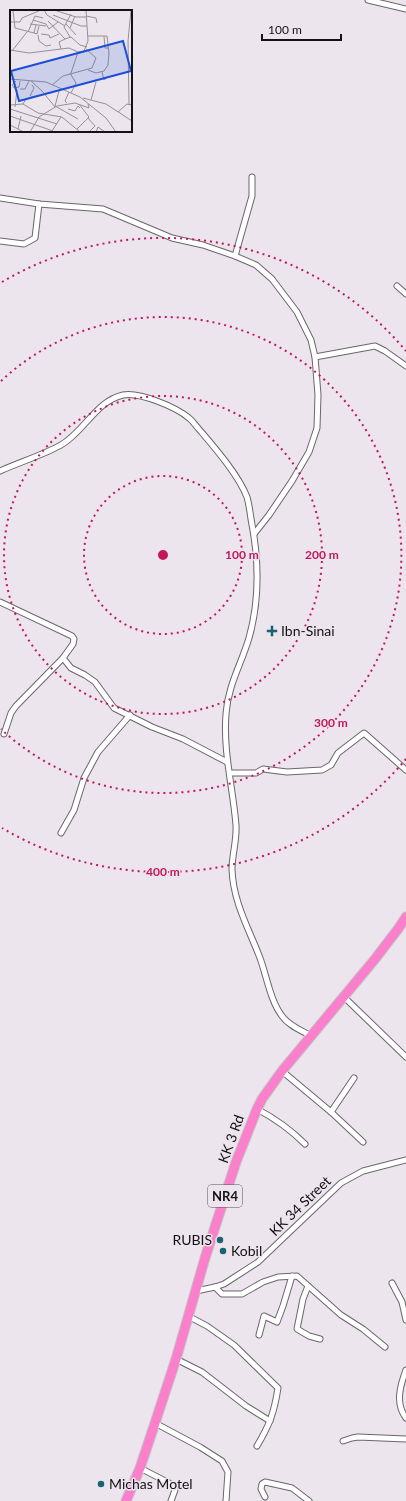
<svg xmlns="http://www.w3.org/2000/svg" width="406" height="1501" viewBox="0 0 406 1501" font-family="Lato,sans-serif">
	<rect width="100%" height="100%" fill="#ece5ed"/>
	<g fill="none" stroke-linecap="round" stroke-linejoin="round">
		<g stroke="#6b656c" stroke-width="7">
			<g id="street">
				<polyline points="368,0 406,9"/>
				<polyline points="0,198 39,204 103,209 172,238 203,245 235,256 256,265 272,279 297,312 311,340 315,357 318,395 317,428 309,452 292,481 269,515 254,534"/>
				<polyline points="0,241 24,244 35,238 39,204"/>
				<polyline points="235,256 252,196 252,177"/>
				<polyline points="397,286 406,294"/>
				<polyline points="315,357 375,346 385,351 406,366"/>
				<path d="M0 471C20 462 43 455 61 445 84 432 96 401 123 395 140 392 176 407 189 418 193 421 195 425 198 428 214 447 238 474 247 497 249 504 250 512 251 519 259 559 260 599 249 638 241 665 228 685 226 714 223 752 233 788 236 825 237 840 232 855 232 869 233 902 249 929 260 958 267 977 270 1000 282 1016 289 1026 301 1030 311 1036"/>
				<polyline points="0,602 72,636 74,639 73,644 63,658 71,668 85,675 95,682 114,708 152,727 183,739 227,762"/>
				<polyline points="4,734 11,713 16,706 63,658"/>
				<polyline points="230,773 256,773 263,769 287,772 322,770 331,765 338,753 364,733 406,770"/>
				<polyline points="61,833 74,810 84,778 98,752 130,715"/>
				<polyline points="344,997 406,1057"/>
				<polyline points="282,1071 331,1112 354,1078"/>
				<path d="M257 1109C276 1119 290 1129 305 1144"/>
				<polyline points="331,1112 363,1142"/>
				<polyline points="392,1283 402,1302 406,1320"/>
				<polyline points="308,1286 303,1299 297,1329 309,1336 320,1339"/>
				<polyline points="215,1287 222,1294 242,1294 263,1282 278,1277 297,1276 341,1315 363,1329 385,1347"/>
				<polyline points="196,1291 215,1287 224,1284 258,1262 341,1183 363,1171 406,1160"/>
				<path d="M188 1316 207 1326 234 1345 278 1388C274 1413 270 1424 257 1446"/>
				<polyline points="259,1335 264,1316 277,1322 283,1306 292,1276"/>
				<polyline points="176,1359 202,1372 246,1406 270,1421"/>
				<path d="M406 1370C400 1386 395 1404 406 1418"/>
				<polyline points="155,1423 200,1447 222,1461 228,1472 226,1501"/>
				<polyline points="343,1441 352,1438 358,1437 406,1439"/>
				<polyline points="140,1468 173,1485 175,1490 171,1501"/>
				<polyline points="265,1497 261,1489 262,1484 265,1482 292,1488 309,1501"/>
			</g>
		</g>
		<g stroke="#c6c6c6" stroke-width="11">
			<polyline id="highway" points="126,1501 140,1468 154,1426 176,1359 205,1258 236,1162 257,1109 262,1099 282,1071 375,959 398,929 406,917"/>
		</g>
		<use href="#street" stroke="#fff" stroke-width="5"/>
		<use href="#highway" stroke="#fa80cb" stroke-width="9"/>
	</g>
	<g fill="none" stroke="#c2185b" stroke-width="2" stroke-dasharray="2 4">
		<circle cx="163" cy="555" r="79"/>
		<circle cx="163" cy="555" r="159"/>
		<path d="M1 381A238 238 0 1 1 1 729"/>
		<path d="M406 759A317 317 0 0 1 2 828M2 282A317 317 0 0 1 406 351"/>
	</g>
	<g fill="#196270" stroke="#ece5ed" stroke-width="1.5">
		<path d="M270 625h4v4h4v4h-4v4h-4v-4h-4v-4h4z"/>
		<circle cx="220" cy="1240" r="4"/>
		<circle cx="223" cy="1251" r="4"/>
		<circle cx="101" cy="1484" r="4"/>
	</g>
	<g text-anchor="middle" stroke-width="3" stroke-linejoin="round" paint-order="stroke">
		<rect fill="#ece5ed" stroke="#545154" stroke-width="1" x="208" y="1185" width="34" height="22" rx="3"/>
		<g font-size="13" font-weight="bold" fill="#131113">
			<text x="225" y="1201">NR4</text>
		</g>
		<g font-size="14" fill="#131113" stroke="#ece5ed" text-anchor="start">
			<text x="281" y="636">Ibn-Sinai</text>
			<text x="212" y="1245" text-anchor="end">RUBIS</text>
			<text x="231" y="1256">Kobil</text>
			<text x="109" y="1489">Michas Motel</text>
		</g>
		<g font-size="14" fill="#131113" stroke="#ece5ed">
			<text transform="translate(231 1139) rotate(-70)" y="5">KK 3 Rd</text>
			<text transform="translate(300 1206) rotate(-44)" y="5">KK 34 Street</text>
		</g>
	</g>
	<g transform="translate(10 10)">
		<rect width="122" height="122" fill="#ece5ed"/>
		<path fill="none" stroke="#959096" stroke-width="1" d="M3 0 5 18 24 23M34 0 37 5 55 16M44 0 66 7H77M121 0 118 31 119 94 122 95M43 5 71 16H77M76 6 86 8 87 13M23 10 36 14 39 19 48 12M38 11 55 29 61 27 70 35 77 37M0 12H10L12 8 31 0M20 14 36 16M56 14 66 25M26 15 24 23 27 24 29 16M60 18 65 6M18 22 25 6 33 8M31 24 39 25 40 28 49 24M28 25 29 31 36 36 41 35M78 26H97L99 43 98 55 94 61 86 63 78 60M94 26 95 38H98M60 27 54 17 61 4M51 39 49 32 55 29M0 40 19 43 59 38 68 42 74 41 78 31 76 0M2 41 17 22M92 62 94 70 99 66M60 63 66 73 61 83M61 63 68 42M0 69 36 72 70 87 96 108 106 122M6 71 2 75 4 78 9 77 10 71M21 71 32 81 45 97M42 75 53 66 82 58 86 48 76 39M10 79H15L19 71M49 81 45 96 68 109M20 86 24 78 22 75M73 88 96 94 122 111M81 90 86 72M57 93 55 91 59 82M13 94 16 89 25 86M0 95 13 94 28 103 52 107 70 122M5 97 7 80M0 99 47 114M58 99 65 101 68 96 70 98M108 102 117 94 120 95M0 106 43 121M78 108 85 116 80 121M0 115 14 122M8 119 11 106M67 119 79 107 69 94M42 121 51 107M20 122 29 107 47 96 65 93 79 98 78 94M86 122 88 117 95 122"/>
		<path fill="#1d4ed8" fill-opacity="0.15" stroke="#1d4ed8" stroke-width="2" d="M113 31 121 61 9 91 1 61Z"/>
		<rect width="122" height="122" fill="none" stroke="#131113" stroke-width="2"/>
	</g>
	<circle cx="163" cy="555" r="6" fill="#c2185b" stroke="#ece5ed" stroke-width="2"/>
	<g font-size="12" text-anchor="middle" font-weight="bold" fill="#c2185b" stroke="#ece5ed" stroke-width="3" stroke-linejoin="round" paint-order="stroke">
		<text x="242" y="559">100 m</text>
		<text x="322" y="559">200 m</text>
		<text x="331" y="727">300 m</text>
		<text x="163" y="876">400 m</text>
	</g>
	<path d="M262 34v6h79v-6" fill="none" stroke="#131113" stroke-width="2"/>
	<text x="268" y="34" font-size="12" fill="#131113" stroke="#ece5ed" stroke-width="3" paint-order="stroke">100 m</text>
</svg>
